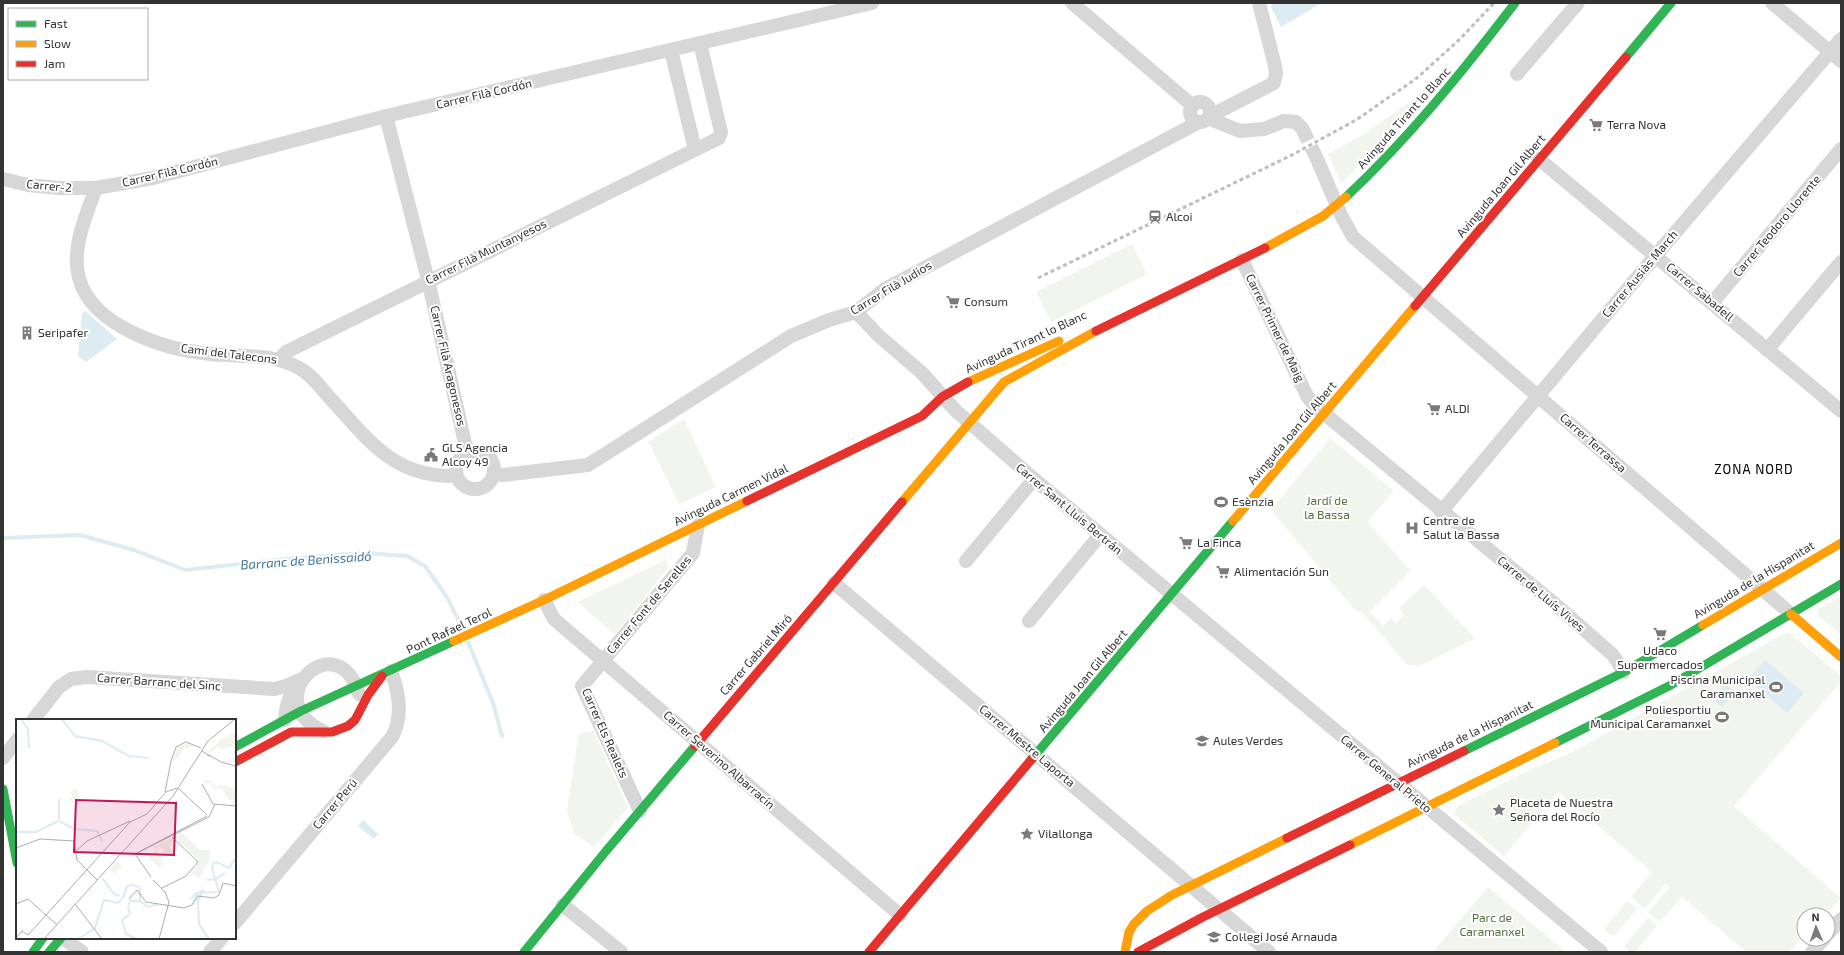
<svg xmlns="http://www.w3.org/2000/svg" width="1844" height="955" viewBox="0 0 1844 955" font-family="'Exo 2',sans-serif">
	<rect width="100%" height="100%" fill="#fff"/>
	<g fill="#f1f5ed">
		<polygon points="1424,92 1369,155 1341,184 1328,154 1363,135"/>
		<polygon points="1132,244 1147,274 1051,322 1036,292"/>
		<polygon points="684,419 716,487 679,504 648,442"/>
		<polygon points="1330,438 1394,491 1367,522 1411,571 1370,612 1383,626 1391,618 1395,623 1404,615 1399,608 1424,585 1475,638 1419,666 1407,665 1364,614 1355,610 1271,510"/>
		<polygon points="666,560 669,567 615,634 577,602"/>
		<polygon points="1841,596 1841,635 1819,617 1817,612 1819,609"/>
		<polygon points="1785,633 1790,633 1841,676 1841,682 1734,806 1841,898 1826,915 1804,915 1804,937 1789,952 1746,952 1682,897 1660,922 1648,912 1670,887 1665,884 1645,909 1631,897 1652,872 1558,792 1504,856 1454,814 1458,806 1532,769 1571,753"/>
		<polygon points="593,730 628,808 594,847 574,833 567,810 579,734"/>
		<polygon points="1488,887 1566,952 1433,952"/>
		<polygon points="1627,901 1637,909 1613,937 1604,929"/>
		<polygon points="1648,918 1657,926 1635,952 1631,952 1624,946"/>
	</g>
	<g fill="#ddebf3">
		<polygon points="1272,3 1322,3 1281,27 1271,7"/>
		<polygon points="85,311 117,339 86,362 78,356 82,313"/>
		<polygon points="1765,660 1804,693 1787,713 1748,680"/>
		<polygon points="1725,684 1735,692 1722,707 1713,699"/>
		<polygon points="363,820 378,834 374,839 358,826"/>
	</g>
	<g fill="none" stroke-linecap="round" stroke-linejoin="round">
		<g stroke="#ddebf3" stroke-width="4">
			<polyline points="3,538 80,535 134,550 185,570 285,559 362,553 407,556 425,566 447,597 464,632"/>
			<polyline points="468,642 493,703 502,736"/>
		</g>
		<polyline stroke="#d6d6d6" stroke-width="14" stroke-dasharray="14 7" stroke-linecap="butt" points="1302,128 1317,159"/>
		<g stroke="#d7d7d7" stroke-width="14">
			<polyline points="1072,3 1193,106"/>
			<polyline points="1772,3 1841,61"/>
			<polyline points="671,50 695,150"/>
			<polyline points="1517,74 1578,3"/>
			<circle cx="1200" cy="112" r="10"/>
			<polyline points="386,116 428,280 467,452"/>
			<polyline points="1210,116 1274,83 1276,73 1275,66 1259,3"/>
			<polyline points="1208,118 1240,131 1264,129 1284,121 1296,122 1302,128"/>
			<polyline points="1317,159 1341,215 1353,237 1791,614"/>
			<polyline points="1539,159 1841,411"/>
			<polyline points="3,179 28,185 59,188 96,188 153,178 386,116 872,3"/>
			<path d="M96 188C86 215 71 249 79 278 92 327 166 350 211 354 240 357 273 353 299 368 311 374 320 387 329 397 368 439 393 478 456 476"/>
			<polyline points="1242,260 1307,396 1314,405 1556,605 1613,655 1624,672"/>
			<polyline points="1712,303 1841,149"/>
			<polyline points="856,312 879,336 922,373 956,411 1034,479 1601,952"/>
			<polyline points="1767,350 1841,262"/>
			<polyline points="280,359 286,352 719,138 721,132 700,43"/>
			<circle cx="475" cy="470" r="19"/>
			<polyline points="494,474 503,475 588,465 791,336 829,320 856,312 885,289 1199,122"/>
			<polyline points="1441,512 1656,255 1841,39"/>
			<polyline points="966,561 1034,479"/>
			<polyline points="834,583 1269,952"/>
			<polyline points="544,600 554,619 900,915"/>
			<polyline points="1029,621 1100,535"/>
			<polyline points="33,720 59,687 71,679 87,677 274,689 286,686 302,679"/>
			<path d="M285 720C286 707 288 695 298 687"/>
			<path d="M323 731C256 700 337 622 359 694"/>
			<polyline points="3,758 17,740"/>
			<polyline points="640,811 582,686 693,553 698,525"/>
			<polyline points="563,905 621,952"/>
			<path d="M235 923 392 737C403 717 399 692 391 671"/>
			<polyline points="1828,934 1841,919"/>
			<polyline points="63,938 82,952"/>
			<polyline points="210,952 222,938"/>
			<polyline points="1812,952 1824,939"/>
		</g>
		<g stroke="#30b455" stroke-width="9">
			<polyline points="1626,57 1671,3"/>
			<path d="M1346 197C1409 138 1463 71 1515 3"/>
			<polyline points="1555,743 1671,685 1841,584"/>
			<polyline points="235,747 301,711 454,641"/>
			<polyline points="1464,751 1624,672 1703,625"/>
			<polyline points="1031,760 1233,521"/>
			<polyline points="3,789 17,863"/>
			<polyline points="33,952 43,938"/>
			<polyline points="49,952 61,938"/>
			<polyline points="524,952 606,851 695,746"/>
		</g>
		<g stroke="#ff9f0a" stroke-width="9">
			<polyline points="1265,248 1323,216"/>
			<polyline points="968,382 1059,341"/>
			<polyline points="902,502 1004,382 1096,331"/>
			<polyline points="1233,521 1415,306"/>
			<polyline points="1791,614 1841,657"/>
			<polyline points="1703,625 1841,543"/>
			<polyline points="454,641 544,600 747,501"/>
			<polyline points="1350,845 1555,743"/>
			<polyline points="1125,952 1129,932 1134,924 1147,911 1172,895 1287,838"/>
		</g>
		<g stroke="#e5322d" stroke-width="9">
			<polyline points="1415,306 1626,57"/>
			<polyline points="1096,331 1265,248"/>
			<polyline points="747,501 922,416 942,397 968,382"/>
			<polyline points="695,746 902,502"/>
			<polyline points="235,762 291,732 332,732 348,726 355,720 368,695 382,676"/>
			<polyline points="1287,838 1464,751"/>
			<polyline points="869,952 1031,760"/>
			<polyline points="1138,952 1203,917 1350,845"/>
		</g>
		<polyline stroke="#bebebe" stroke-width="3" stroke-dasharray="4 3" stroke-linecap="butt" points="1038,278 1292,155 1356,120 1417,78 1460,39 1494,3"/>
		<polyline stroke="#ff9f0a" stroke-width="9" points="1323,216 1346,197"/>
	</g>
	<defs>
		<g id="supermarket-bare" transform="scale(1.08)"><path d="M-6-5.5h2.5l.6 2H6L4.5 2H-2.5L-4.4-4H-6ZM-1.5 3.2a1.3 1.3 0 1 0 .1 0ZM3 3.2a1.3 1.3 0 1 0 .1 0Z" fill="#7a7a7a" stroke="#fff" stroke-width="2.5" paint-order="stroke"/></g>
		<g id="station-bare" transform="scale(1.08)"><path d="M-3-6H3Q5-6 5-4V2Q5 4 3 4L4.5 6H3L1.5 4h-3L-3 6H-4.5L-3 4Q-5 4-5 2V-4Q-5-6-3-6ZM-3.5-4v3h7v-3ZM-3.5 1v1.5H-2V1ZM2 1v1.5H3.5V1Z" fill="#7a7a7a" stroke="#fff" stroke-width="2.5" paint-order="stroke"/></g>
		<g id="building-bare" transform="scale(1.08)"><path d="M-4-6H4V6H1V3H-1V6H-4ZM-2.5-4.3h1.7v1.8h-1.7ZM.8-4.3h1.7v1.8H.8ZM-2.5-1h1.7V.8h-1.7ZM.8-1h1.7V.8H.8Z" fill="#7a7a7a" stroke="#fff" stroke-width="2.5" paint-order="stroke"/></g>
		<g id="civic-bare" transform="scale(1.08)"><path d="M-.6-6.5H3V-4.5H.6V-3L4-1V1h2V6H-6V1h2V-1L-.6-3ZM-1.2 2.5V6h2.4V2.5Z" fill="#7a7a7a" stroke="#fff" stroke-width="2.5" paint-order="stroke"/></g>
		<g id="stadium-bare" transform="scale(1.08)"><path d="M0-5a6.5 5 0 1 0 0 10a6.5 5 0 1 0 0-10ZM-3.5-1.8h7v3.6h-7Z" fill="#7a7a7a" stroke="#fff" stroke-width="2.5" paint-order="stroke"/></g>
		<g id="hospital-bare" transform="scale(1.08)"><path d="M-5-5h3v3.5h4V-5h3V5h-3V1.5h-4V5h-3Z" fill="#7a7a7a" stroke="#fff" stroke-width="2.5" paint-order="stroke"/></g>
		<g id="school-bare" transform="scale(1.08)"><path d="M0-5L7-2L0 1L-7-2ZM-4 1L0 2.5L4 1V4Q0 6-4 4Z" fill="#7a7a7a" stroke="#fff" stroke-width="2.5" paint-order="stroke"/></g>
		<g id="sight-bare" transform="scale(1.08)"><path d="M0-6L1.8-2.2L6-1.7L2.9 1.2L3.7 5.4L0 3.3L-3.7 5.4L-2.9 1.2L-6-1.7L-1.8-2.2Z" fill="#7a7a7a" stroke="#fff" stroke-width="2.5" paint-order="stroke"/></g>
	</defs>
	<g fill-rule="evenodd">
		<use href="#supermarket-bare" x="1596" y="125"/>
		<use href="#station-bare" x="1155" y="217"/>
		<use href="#supermarket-bare" x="953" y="302"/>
		<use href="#building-bare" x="27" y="333"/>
		<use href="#supermarket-bare" x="1434" y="409"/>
		<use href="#civic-bare" x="431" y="455"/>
		<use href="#stadium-bare" x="1221" y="502"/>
		<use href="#hospital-bare" x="1412" y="528"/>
		<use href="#supermarket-bare" x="1186" y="543"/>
		<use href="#supermarket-bare" x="1223" y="572"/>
		<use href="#supermarket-bare" x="1660" y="634"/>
		<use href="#stadium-bare" x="1776" y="687"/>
		<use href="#stadium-bare" x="1722" y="717"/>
		<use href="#school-bare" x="1202" y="741"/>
		<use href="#sight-bare" x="1499" y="810"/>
		<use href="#sight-bare" x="1027" y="834"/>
		<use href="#school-bare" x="1214" y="937"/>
	</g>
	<g text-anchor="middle" stroke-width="4" stroke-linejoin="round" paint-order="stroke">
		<g font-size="12" fill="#333" stroke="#fff">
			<text transform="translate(484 94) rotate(-13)" y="4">Carrer Filà Cordón</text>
			<text transform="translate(1404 118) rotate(-48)" y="4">Avinguda Tirant lo Blanc</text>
			<text transform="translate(170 172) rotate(-13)" y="4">Carrer Filà Cordón</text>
			<text transform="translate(49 186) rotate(5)" y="4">Carrer-2</text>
			<text transform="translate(1501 186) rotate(-50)" y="4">Avinguda Joan Gil Albert</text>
			<text transform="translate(1777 226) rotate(-50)" y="4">Carrer Teodoro Llorente</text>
			<text transform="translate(486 252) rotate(-26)" y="4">Carrer Filà Muntanyesos</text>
			<text transform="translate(1640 274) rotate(-50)" y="4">Carrer Ausiàs March</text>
			<text transform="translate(891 288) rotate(-31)" y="4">Carrer Filà Judios</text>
			<text transform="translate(1700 292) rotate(40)" y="4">Carrer Sabadell</text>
			<text transform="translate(1275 328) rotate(64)" y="4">Carrer Primer de Maig</text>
			<text transform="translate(1026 342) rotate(-25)" y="4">Avinguda Tirant lo Blanc</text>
			<text transform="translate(229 354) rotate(7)" y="4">Camí del Talecons</text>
			<text transform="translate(448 366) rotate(77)" y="4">Carrer Filà Aragonesos</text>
			<text transform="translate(1292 433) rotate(-50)" y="4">Avinguda Joan Gil Albert</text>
			<text transform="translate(1593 443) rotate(41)" y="4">Carrer Terrassa</text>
			<text transform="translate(731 495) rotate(-26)" y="4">Avinguda Carmen Vidal</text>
			<text transform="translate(1069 509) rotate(40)" y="4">Carrer Sant Lluis Bertrán</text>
			<text transform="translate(1754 580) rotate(-31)" y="4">Avinguda de la Hispanitat</text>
			<text transform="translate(1541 594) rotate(40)" y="4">Carrer de Lluís Vives</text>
			<text transform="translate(649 605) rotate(-50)" y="4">Carrer Font de Serelles</text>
			<text transform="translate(449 631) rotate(-25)" y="4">Pont Rafael Terol</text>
			<text transform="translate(756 655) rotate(-49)" y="4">Carrer Gabriel Miró</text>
			<text transform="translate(1083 681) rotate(-50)" y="4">Avinguda Joan Gil Albert</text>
			<text transform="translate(159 682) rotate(4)" y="4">Carrer Barranc del Sinc</text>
			<text transform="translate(605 733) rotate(66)" y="4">Carrer Els Realets</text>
			<text transform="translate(1470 734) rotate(-26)" y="4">Avinguda de la Hispanitat</text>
			<text transform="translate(1027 746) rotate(40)" y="4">Carrer Mestre Laporta</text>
			<text transform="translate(719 760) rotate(41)" y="4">Carrer Severino Albarracín</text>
			<text transform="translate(1386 774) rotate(40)" y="4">Carrer General Prieto</text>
			<text transform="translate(335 804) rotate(-50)" y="4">Carrer Perú</text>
		</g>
		<g font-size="12" fill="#333" stroke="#fff" text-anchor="start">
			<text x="1607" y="129">Terra Nova</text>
			<text x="1166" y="221">Alcoi</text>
			<text x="964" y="306">Consum</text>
			<text x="38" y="337">Seripafer</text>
			<text x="1445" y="413">ALDI</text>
			<text x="442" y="452">GLS Agencia<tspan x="442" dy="14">Alcoy 49</tspan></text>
			<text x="1232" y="506">Esènzia</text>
			<text x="1423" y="525">Centre de<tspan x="1423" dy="14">Salut la Bassa</tspan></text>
			<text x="1197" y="547">La Finca</text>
			<text x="1234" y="576">Alimentación Sun</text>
			<text x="1660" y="655" text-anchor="middle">Udaco<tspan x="1660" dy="14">Supermercados</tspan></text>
			<text x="1765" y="684" text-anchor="end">Piscina Municipal<tspan x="1765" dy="14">Caramanxel</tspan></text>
			<text x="1711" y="714" text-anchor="end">Poliesportiu<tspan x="1711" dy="14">Municipal Caramanxel</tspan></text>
			<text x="1213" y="745">Aules Verdes</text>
			<text x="1510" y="807">Placeta de Nuestra<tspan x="1510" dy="14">Señora del Rocío</tspan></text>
			<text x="1038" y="838">Vilallonga</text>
			<text x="1225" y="941">Col·legi José Arnauda</text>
		</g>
		<g font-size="12" fill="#56703f" stroke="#fff">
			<text x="1327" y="505">Jardí de<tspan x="1327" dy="14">la Bassa</tspan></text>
			<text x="1492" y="922">Parc de<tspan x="1492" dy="14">Caramanxel</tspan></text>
		</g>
		<g font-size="13" letter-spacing="1" fill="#000" stroke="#fff">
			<text x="1754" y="474">ZONA NORD</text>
		</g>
		<g font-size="13" font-style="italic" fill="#3f7597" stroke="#fff">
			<text transform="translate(306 560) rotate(-4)" y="5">Barranc de Benissaidó</text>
		</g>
	</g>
	<g transform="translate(16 719)">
		<rect width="220" height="220" fill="#fff"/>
		<path d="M220 13V26L206 30 202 27 196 33 191 34 205 20ZM170 25 177 26 170 30 169 26 163 37 156 43 161 29ZM189 61 196 62 200 69 206 66 220 70V82L213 81 206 70H197L195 63 187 65ZM60 68 63 78 57 80 58 84 53 81 56 77 55 73ZM165 113 184 131H195L193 136 195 137 183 160 175 153 183 144 182 140 158 118ZM156 119 159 121 153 128 158 133 154 137 150 133 146 136 148 131 143 127 140 130 137 128ZM139 132 147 139 144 141 147 145 144 149 133 139ZM100 142 106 148 99 155 93 150Z" fill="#f1f5ed"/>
		<path fill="none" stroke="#ddebf3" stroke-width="2" d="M5 0 12 10 13 29M46 0 59 17 86 22 113 37 133 39M43 80V101M43 102 58 110 81 112 86 122M0 113H20L42 102M86 159 98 175 104 177M191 161 200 160 209 154M186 173 182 182 183 205 193 220M175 180 179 175 188 171M124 182 132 188 142 185M176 185 182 174 203 173 196 149 197 144 201 143 213 149 220 139M62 220 79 209 88 181 102 184 107 179 111 167 116 166 124 168V182M121 220 110 215 106 201 114 195 112 188 114 182H124"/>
		<path fill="none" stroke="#adadad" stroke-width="1" d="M186 32 194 37 191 36M193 36 205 43 220 47M186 65 197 85 220 87M162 69 191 96M149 73 155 42 160 28 170 23 185 29M0 129 24 120 58 122 61 141 81 161M60 132 71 122 114 102M119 135 193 98 199 85M119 135 191 97M119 135 135 158M137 161 149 173 153 183 143 220M146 169 170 157 182 143 156 118M113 180 121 171 130 183 168 189 176 186 182 177 198 179 203 176 207 164 220 167M0 185 12 180 41 206M59 185 86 220M0 219 6 212 12 216 114 103 131 95 150 73 161 69M28 220 157 77 192 22 219 0"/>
		<path fill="#c2185b" fill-opacity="0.15" stroke="#c2185b" stroke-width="2" d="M60 81 160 84 158 136 58 133Z"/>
		<rect width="220" height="220" fill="none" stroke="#333" stroke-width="2"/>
	</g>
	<rect width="1844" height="955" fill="none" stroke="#333333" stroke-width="8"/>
	<rect x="8" y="8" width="140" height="72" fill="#ffffff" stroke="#adadad"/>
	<rect x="16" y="21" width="20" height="6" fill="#30b455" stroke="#adadad"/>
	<text x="44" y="28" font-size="12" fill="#333333">Fast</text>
	<rect x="16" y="41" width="20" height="6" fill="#ff9f0a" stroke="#adadad"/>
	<text x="44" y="48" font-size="12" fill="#333333">Slow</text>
	<rect x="16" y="61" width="20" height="6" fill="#e5322d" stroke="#adadad"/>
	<text x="44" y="68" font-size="12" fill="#333333">Jam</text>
	<g transform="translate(1816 927) rotate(358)"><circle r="19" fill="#ffffff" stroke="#adadad"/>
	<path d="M0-3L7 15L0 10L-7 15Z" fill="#7a7a7a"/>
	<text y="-6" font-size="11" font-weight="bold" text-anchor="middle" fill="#333333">N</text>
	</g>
</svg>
